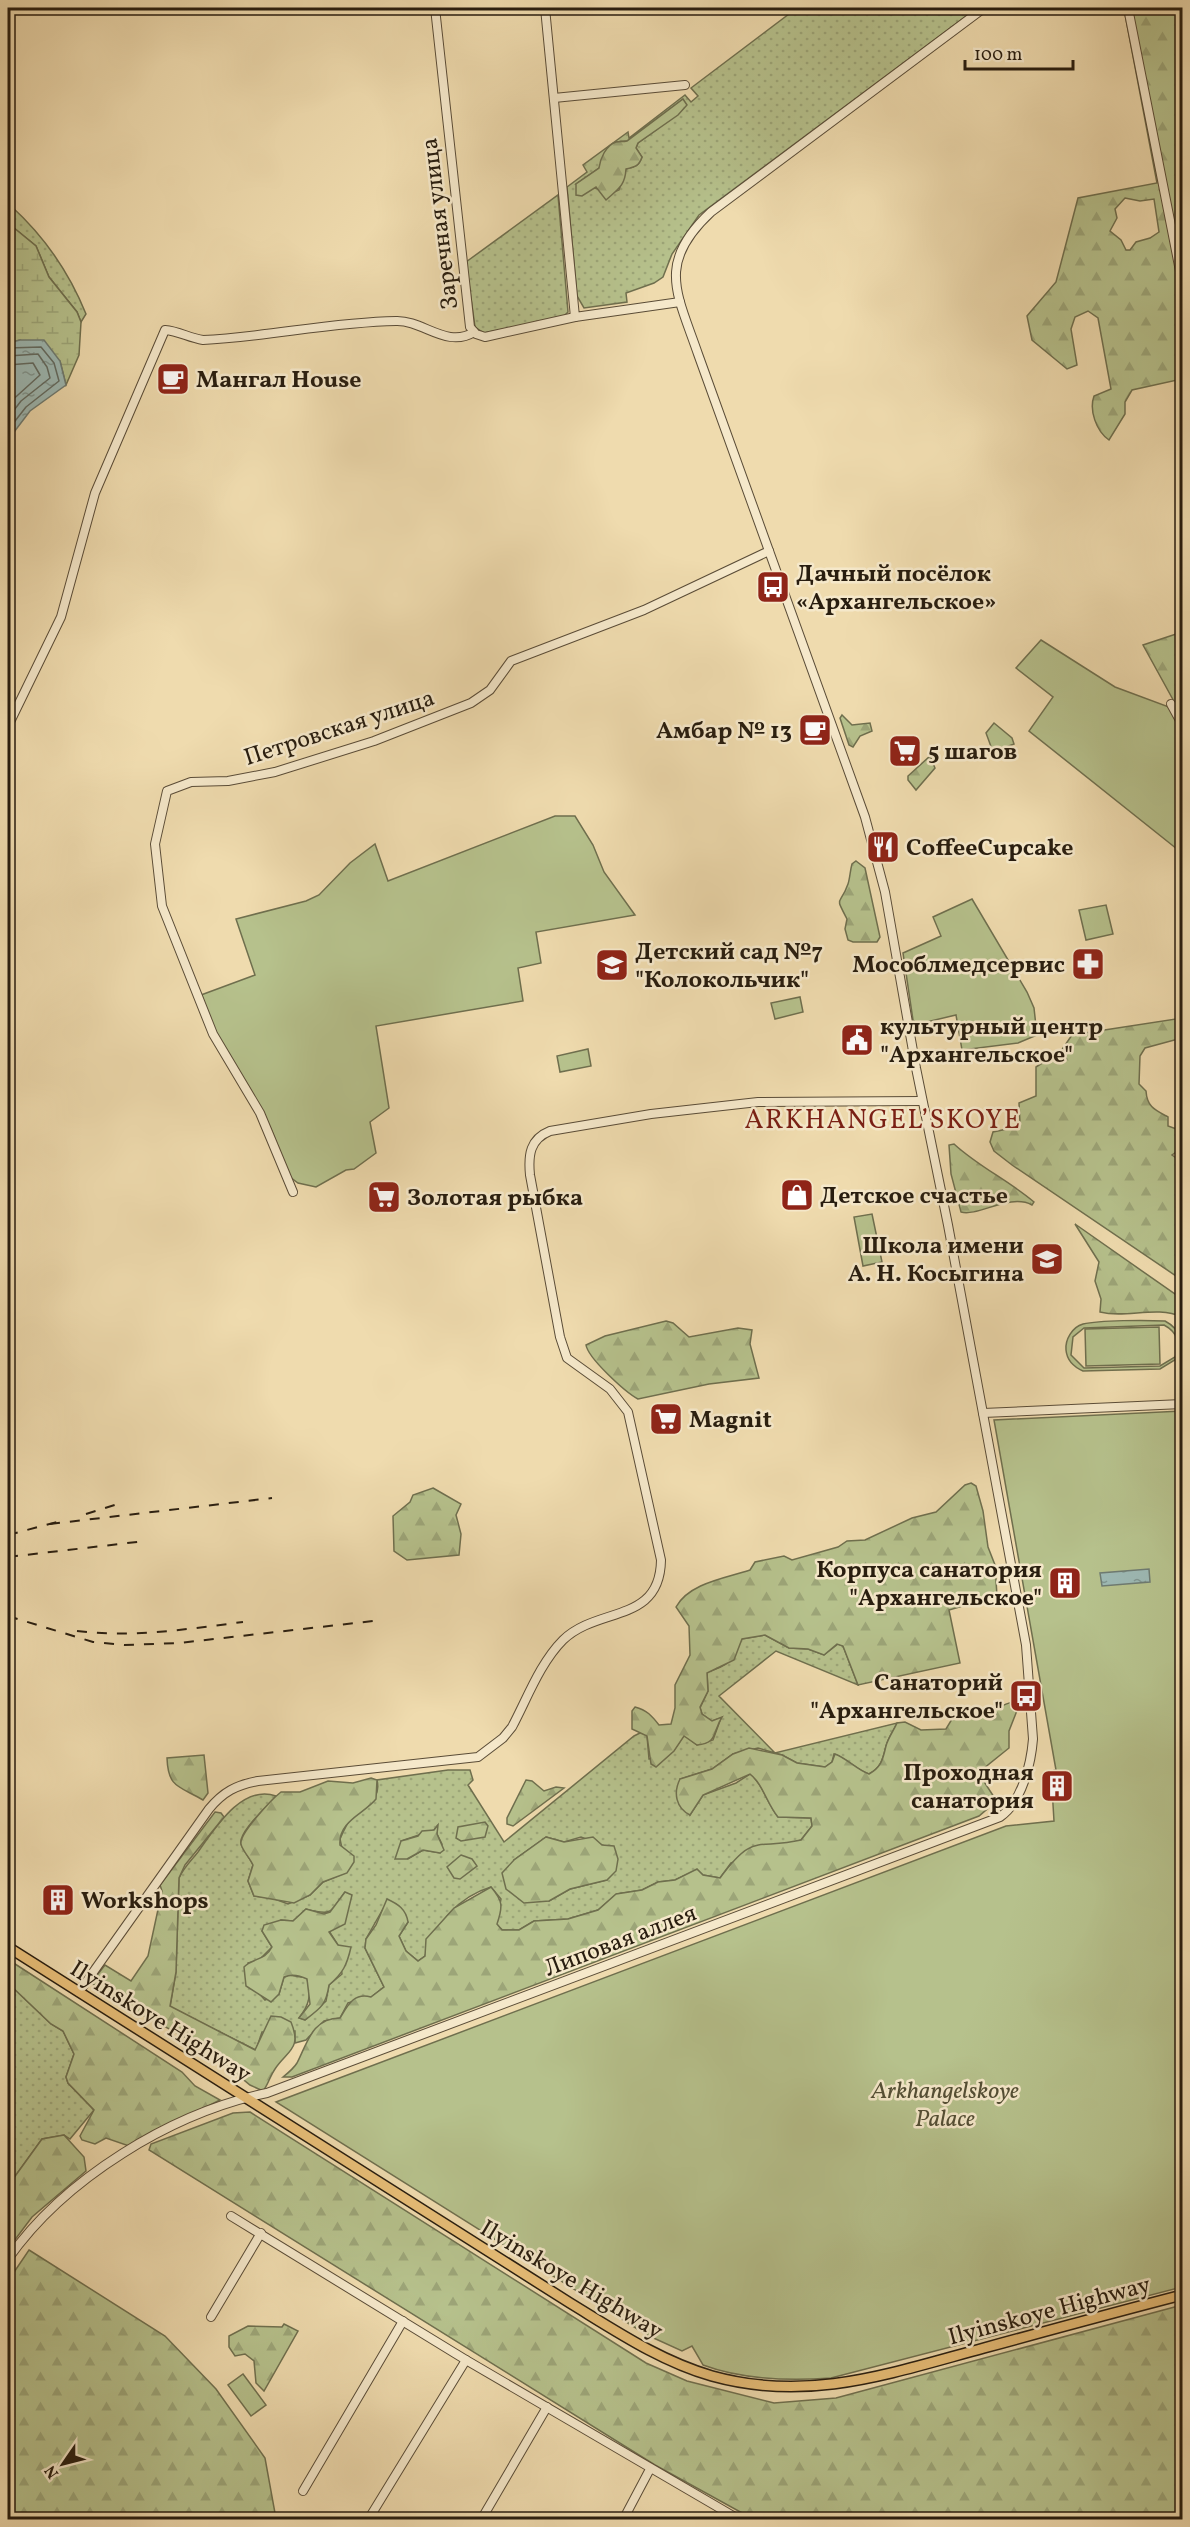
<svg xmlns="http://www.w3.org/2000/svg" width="1190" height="2527" viewBox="0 0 1190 2527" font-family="Vollkorn,serif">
	<defs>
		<pattern id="grass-dots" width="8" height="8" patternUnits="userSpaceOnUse" patternTransform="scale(1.5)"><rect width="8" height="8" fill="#b6c18c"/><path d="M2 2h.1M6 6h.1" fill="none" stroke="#9ca578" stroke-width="1.8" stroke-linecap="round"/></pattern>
		<pattern id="forest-firs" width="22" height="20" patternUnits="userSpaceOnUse" patternTransform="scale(1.5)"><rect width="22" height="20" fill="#b6c18c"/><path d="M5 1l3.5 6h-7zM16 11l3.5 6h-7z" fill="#9ca578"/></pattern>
		<pattern id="wetland-marsh" width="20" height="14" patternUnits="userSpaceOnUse" patternTransform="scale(1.5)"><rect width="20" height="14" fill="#b6c18c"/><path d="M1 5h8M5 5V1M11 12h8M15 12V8" fill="none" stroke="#9ca578"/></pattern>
		<pattern id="water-ripples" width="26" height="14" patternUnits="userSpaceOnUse" patternTransform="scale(1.5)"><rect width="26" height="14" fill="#9db9b4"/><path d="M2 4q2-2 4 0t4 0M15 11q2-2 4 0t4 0" fill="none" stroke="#809691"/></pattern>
	</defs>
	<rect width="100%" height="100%" fill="#efdbae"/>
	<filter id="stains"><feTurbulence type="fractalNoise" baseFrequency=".00333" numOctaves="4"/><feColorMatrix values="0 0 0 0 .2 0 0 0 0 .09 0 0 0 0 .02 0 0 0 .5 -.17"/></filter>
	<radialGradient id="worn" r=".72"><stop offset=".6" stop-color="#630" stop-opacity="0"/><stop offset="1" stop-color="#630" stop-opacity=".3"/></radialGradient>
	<g fill="url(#grass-dots)" stroke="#6f6f4e" stroke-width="1.5" fill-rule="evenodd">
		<path d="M797 8H977L699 215 672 254 663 277 654 283 626 293 627 302 584 308 577 296 567 187 587 172 583 165 628 132 629 138 685 95 691 102 698 96 691 88ZM683 99 656 130 638 143 636 148 642 157C639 166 635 167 626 169L619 190 614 192 576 184 599 168 608 150 616 142 627 141Z"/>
		<polygon points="558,195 568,312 563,317 484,333 475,327 466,262"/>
		<path d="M11 206C44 236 69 272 86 314L81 322 77 312 49 277 36 246 8 223V210Z"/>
		<path d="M765 1635 789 1648 808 1649 824 1655 838 1644 843 1646 858 1685 776 1651 719 1696 775 1753 897 1723C894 1730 888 1738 886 1746 883 1758 882 1767 869 1774 856 1770 849 1760 834 1754L832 1762 825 1767 797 1763 782 1755 758 1748 733 1754 712 1769 680 1779 690 1815 703 1795 736 1783 750 1774C763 1784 767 1804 778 1817L811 1818 812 1826 801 1840 731 1863 720 1878 703 1875 697 1870 675 1880 658 1882 642 1890 617 1894 598 1910 568 1919 534 1921 519 1930H502L496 1924 501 1899 491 1887C460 1896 433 1925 425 1956L418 1961 406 1951 399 1936 408 1922 387 1902 366 1939 365 1948 384 1987 371 1997 348 2003 340 2018 324 2021 306 2040 295 2043V2031L262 2032 256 2050 170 2007 176 1972 179 1878C184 1867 191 1861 198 1852 215 1828 242 1784 276 1796 268 1806 238 1832 241 1844 243 1851 250 1858 253 1865L248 1881 254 1896 272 1898 288 1904 310 1895 323 1882 347 1872 340 1839C343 1832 347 1823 352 1817 363 1804 382 1802 377 1780L448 1770H470L473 1780 468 1785 504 1842 634 1736 642 1732 647 1736 649 1759C670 1758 673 1753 684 1735L697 1745 713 1740 721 1718 712 1721 702 1714 700 1708 708 1691 707 1672C730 1665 732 1661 741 1639ZM437 1826V1834L442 1844 440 1853 423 1850 408 1859 401 1841 434 1830ZM546 1837 564 1842 581 1837 608 1847 607 1880 570 1889 549 1901 514 1860ZM345 1892 329 1931 338 1945 342 1974 329 1985 326 2001 305 2020 299 2018C310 2004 311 1996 307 1978L289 1975 284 1977 279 1994 265 2000 257 1991 248 1963 259 1960 272 1947 262 1931 281 1920 293 1921 306 1909C332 1916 330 1913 345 1892Z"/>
		<polygon points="8,1983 51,2024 63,2031 74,2054 66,2077 68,2083 94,2110 70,2139 64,2135 42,2139 8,2186"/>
	</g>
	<g fill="url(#forest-firs)" stroke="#6f6f4e" stroke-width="1.5" fill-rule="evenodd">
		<path d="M1173 8H1182V379L1132 390 1125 402V414L1109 440C1096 431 1089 410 1094 396L1111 389 1098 318 1088 311 1075 317 1071 329 1077 365 1067 369 1032 340 1027 316 1056 282 1078 198 1157 183 1124 9 1153 13ZM1125 198 1140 201 1154 199 1159 232 1150 238 1136 242 1130 250H1126L1121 240 1110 231 1117 218 1115 209Z"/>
		<path d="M683 99 687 105 678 115 638 143 636 148 642 157C639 166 635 167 626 169 625 186 618 189 606 200L596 187 582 196 576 195V184L599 168C600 159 606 145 616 142 620 141 623 142 627 141Z"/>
		<polygon points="1182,632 1182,716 1143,645"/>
		<polygon points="842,715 852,725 870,723 872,731 860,736 853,747 849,745 840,718"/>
		<polygon points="930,756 935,768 916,790 908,780 908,776"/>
		<path d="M856 861 865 868 880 937 877 942H853L848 940 845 929 847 919C834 894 840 907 848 884 850 878 850 871 852 864Z"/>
		<path d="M1182 1018V1038L1145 1048 1140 1056 1139 1084 1146 1091C1147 1107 1155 1110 1168 1117V1126L1182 1131 1179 1150 1172 1155 1182 1162V1280L1012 1165 994 1151 990 1142 993 1132 1012 1128 1020 1123 1019 1103 1036 1096V1067L1061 1051 1072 1035Z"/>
		<path d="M954 1144C979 1167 1008 1180 1034 1202L1032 1205C1010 1193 978 1217 961 1212L951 1174 949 1145Z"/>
		<path d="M1075 1224 1182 1299V1317C1156 1305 1127 1319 1100 1312L1101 1299 1095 1281 1099 1262Z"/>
		<path d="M666 1321 673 1323 689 1337 738 1328 752 1330 750 1344 759 1378 709 1384 638 1399C625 1392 588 1358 586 1345L605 1336Z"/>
		<path d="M971 1483 976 1486 983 1511 988 1547 995 1565 997 1596 949 1610 960 1663 858 1685 843 1646 837 1644 824 1655 808 1649 789 1648 765 1635 742 1639 734 1660 707 1673 708 1691 700 1707 702 1714 712 1721 722 1717C712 1733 718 1743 697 1745L684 1736 674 1751 656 1767 651 1764 647 1736 632 1729V1711L635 1707C647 1710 652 1716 659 1725L671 1724 675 1708V1685L690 1655 689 1626 676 1607C689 1583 726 1578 750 1570L755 1562 784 1556 792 1560 838 1547 847 1541 865 1540 912 1518 936 1512 965 1485Z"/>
		<polygon points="433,1488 461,1504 456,1515 461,1534 459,1555 407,1560 394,1551 393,1516 410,1502 413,1495"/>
		<path d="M1014 1702 1018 1708 1009 1731V1748L983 1769 981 1777 994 1797 993 1804 979 1816 292 2077H283C288 2073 294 2068 297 2063 307 2044 312 2018 340 2018 348 2005 354 1992 371 1997L384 1987 365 1948 366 1939 376 1925 387 1899C398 1904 406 1909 408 1922L399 1936 406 1951 418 1961 425 1956 426 1939 454 1908 491 1887C503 1901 503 1906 497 1924L502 1930H519L534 1921 568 1919 598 1910 616 1894 642 1890 658 1882 675 1880 697 1869 703 1875 720 1878C754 1832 756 1850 801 1840L812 1826 811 1818 778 1817C767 1804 763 1784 750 1774L703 1795 690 1815C676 1808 673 1793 680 1779L712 1769 733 1754 749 1748 782 1755 797 1763 825 1767 832 1762 835 1754C848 1759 857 1770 869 1774 882 1767 883 1758 886 1746 888 1738 894 1730 897 1723L905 1722 921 1730 946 1729 955 1714 962 1710C979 1730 996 1703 1014 1702Z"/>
		<path d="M204 1755 208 1793 203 1800C179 1786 168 1788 167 1758Z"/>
		<path d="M371 1778 377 1780 376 1799C364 1814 338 1821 340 1845L354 1856V1862L347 1873 323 1882 310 1895 294 1903 254 1896 248 1881 253 1865C250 1858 242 1850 241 1844 239 1834 272 1799 281 1792H300L328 1781 353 1783Z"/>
		<polygon points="526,1780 532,1781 544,1791 556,1787 564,1788 513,1826 507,1824 507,1818"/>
		<path d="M215 1812 221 1813 224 1817 185 1865 179 1878 176 1972 170 2006 255 2050 271 2016 281 2017 291 2022C302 2049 288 2050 275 2069 270 2076 268 2085 263 2091L250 2085 204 2047 129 2008 91 1983 105 1965 131 1981 148 1956 162 1891 160 1885Z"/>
		<polygon points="485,1822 488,1826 485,1837 461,1841 456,1838 458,1827"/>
		<polygon points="438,1825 437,1834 444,1850 440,1853 423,1850 407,1859 395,1859 401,1841 418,1836 422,1831 434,1830"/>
		<polygon points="546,1837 564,1842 593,1837 602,1845 614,1846 618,1859 616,1871 607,1880 570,1889 549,1901 524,1903 506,1889 502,1873 514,1860"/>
		<polygon points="461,1855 472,1859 477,1866 460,1879 454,1878 447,1867"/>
		<path d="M345 1892 352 1895 345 1924 329 1932 338 1945 351 1947C347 1965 343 1973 329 1985 326 2005 321 2008 305 2020L299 2018 310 2004 307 1979C299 1975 291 1974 284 1977L279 1994 271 2002 246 1986 244 1967C252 1958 265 1961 272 1947L262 1931 264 1925 281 1920 293 1921 306 1909 324 1914 330 1912Z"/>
		<polygon points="12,1962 182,2072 195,2086 220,2100 129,2146 106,2138 95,2144 82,2140 80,2136 94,2110 68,2083 66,2077 74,2054 63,2031 51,2024 8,1983 8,1973"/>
		<polygon points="250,2112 646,2363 687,2381 774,2403 836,2398 1182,2305 1182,2519 753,2519 655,2465 149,2150 151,2144 233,2113"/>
		<polygon points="64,2135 84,2157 86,2171 32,2217 8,2249 8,2186 42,2139"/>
		<polygon points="29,2250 165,2336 216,2389 265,2458 275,2513 271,2519 8,2519 8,2281"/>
		<polygon points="284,2324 298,2331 264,2391 256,2383 254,2361 245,2354 235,2356 229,2347 229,2336 248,2326 282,2327"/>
	</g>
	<polygon fill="url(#wetland-marsh)" stroke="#6f6f4e" stroke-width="1.5" points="8,223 36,246 49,277 77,312 81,322 79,355 66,385 60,361 20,340 8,343"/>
	<g fill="#b6c18c" stroke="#6f6f4e" stroke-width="1.5" fill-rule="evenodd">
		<polygon points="1041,640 1115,687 1169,707 1182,731 1182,853 1029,731 1053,697 1016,668"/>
		<polygon points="994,723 1012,738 1014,744 993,752 986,733"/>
		<polygon points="555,816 575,816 593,845 604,872 635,915 536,932 541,963 518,968 523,1001 376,1026 389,1108 370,1122 376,1153 354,1169 346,1170 316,1187 298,1183 290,1177 271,1129 249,1087 218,1041 201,995 255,975 236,919 306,901 319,895 350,863 375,844 388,881"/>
		<polygon points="972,899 1027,992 1034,1008 1037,1035 1018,1043 962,1050 956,1015 918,1024 913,1020 903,953 941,936 933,917"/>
		<polygon points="1106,905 1113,934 1086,940 1079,910"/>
		<polygon points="800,997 803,1012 775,1019 771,1003"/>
		<polygon points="588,1049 591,1066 560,1072 557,1056"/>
		<polygon points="872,1214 882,1262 863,1266 854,1217"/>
		<path d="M1165 1321C1180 1329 1185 1343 1178 1358L1160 1369 1083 1371C1074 1367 1067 1361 1066 1350 1065 1340 1072 1327 1083 1324 1100 1320 1146 1320 1165 1321ZM1164 1325C1177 1332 1181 1343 1175 1357L1160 1366 1084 1368 1071 1355 1073 1337 1084 1328Z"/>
		<polygon points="1159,1327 1160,1364 1086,1366 1085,1329"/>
		<path d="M1182 1411V2287L831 2378C788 2381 743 2380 703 2365L692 2346 682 2351 647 2335 276 2102 1006 1826 1054 1821 1051 1771 1056 1770 994 1420Z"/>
		<polygon points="243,2374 266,2405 251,2416 228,2385"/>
	</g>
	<g fill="url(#water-ripples)" stroke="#6e7b72" stroke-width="1.5">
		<polygon points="20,340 44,340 60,361 66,385 30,411 8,440 8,343"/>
		<polygon points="1149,1569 1150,1582 1102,1586 1100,1573"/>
	</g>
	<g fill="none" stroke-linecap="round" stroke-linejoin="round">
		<g stroke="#626b62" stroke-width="1.5">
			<polyline points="8,348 41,347 54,363 59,381 26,407 8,430"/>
			<polyline points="8,356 38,354 47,367 50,378 21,401 8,418"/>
			<polyline points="8,365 33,363 40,375 8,404"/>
		</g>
		<g stroke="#5a4c37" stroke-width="10">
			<g id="minor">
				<polyline points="435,8 470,327 476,334 485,337 575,317"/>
				<polyline points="545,8 575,317 680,302"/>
				<polyline points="1128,8 1182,281"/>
				<polyline points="554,98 685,85"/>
				<polyline points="1171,704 1182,724"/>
				<path d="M8 726 61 617 95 493 165 330C179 331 189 338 203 340 267 337 331 322 396 321 423 320 447 349 474 332"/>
				<polyline points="293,1192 260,1113 213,1034 162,906 155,844 167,791 191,782 228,781 275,772 374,741 471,703 490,690 511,661 644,610 769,551"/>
				<polyline points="983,1413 1182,1404"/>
				<path d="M79 1992 209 1809C223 1792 236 1785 258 1781L478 1757 503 1738 512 1727C527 1699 540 1663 563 1640 598 1606 660 1624 661 1560L628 1412 610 1389 567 1358 560 1337 530 1175C528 1155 530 1139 550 1131L651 1114 758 1102 922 1101"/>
				<polyline points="231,2216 466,2360 740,2520"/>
				<path d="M8 2259C64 2179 171 2113 267 2093L1000 1817C1022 1802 1031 1764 1033 1739L1026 1645 948 1225 916 1068 885 892 865 817 698 354C677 293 656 263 711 212L984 8"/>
				<polyline points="211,2317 261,2233"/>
				<polyline points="303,2491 403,2321"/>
				<polyline points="368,2520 466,2360"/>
				<polyline points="481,2520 547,2407"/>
				<polyline points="623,2520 650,2469"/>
			</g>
		</g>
		<g stroke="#281d0f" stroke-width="12">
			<path id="major" d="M8 1947 570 2303C616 2331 660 2361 712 2376 809 2403 891 2373 984 2348 1050 2330 1116 2312 1182 2295"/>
		</g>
		<use href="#minor" stroke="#f5e8ca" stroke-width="8"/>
		<use href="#major" stroke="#e8be77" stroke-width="9"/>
		<g stroke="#281d0f" stroke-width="2" stroke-dasharray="10 10" stroke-linecap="butt">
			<polyline points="86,1514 121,1503"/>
			<polyline points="50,1524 272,1498"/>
			<polyline points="8,1535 57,1522"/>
			<polyline points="8,1557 145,1541"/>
			<polyline points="8,1616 93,1642 124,1645 179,1643 373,1621"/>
			<path d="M77 1631C132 1638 188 1629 243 1622"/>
		</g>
	</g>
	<defs>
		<g id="cafe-square" transform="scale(1.725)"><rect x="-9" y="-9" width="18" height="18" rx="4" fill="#8f2418" stroke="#f5e8ca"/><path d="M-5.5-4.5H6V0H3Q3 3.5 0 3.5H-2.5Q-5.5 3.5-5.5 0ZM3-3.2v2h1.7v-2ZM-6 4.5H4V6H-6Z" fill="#fff"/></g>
		<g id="bus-square" transform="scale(1.725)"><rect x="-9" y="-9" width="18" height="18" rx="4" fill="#8f2418" stroke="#f5e8ca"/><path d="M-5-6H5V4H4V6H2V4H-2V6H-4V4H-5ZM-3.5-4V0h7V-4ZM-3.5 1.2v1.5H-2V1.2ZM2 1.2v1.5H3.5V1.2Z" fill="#fff"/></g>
		<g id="supermarket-square" transform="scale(1.725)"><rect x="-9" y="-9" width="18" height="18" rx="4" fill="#8f2418" stroke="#f5e8ca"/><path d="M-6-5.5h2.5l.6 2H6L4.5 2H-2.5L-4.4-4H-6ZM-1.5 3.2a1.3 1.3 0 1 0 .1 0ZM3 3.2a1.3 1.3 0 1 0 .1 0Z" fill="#fff"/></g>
		<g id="restaurant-square" transform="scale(1.725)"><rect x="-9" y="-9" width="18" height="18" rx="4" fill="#8f2418" stroke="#f5e8ca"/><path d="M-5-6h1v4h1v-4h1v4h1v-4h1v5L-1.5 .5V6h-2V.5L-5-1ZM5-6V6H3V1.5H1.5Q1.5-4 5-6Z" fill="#fff"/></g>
		<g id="pharmacy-square" transform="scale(1.725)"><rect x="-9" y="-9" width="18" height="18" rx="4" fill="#8f2418" stroke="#f5e8ca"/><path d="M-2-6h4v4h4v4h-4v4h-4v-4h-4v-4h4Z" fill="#fff"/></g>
		<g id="school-square" transform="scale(1.725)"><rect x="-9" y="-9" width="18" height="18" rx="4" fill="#8f2418" stroke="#f5e8ca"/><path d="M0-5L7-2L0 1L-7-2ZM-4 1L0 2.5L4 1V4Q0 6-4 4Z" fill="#fff"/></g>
		<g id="civic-square" transform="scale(1.725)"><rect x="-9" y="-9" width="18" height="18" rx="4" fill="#8f2418" stroke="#f5e8ca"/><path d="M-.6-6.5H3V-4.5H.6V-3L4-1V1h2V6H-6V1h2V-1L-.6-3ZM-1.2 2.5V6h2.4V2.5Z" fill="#fff"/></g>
		<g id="shop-square" transform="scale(1.725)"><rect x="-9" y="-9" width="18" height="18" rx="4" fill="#8f2418" stroke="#f5e8ca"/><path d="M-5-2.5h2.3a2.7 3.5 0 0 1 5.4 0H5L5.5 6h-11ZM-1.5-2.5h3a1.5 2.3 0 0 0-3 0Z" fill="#fff"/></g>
		<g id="building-square" transform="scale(1.725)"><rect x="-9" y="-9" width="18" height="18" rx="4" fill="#8f2418" stroke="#f5e8ca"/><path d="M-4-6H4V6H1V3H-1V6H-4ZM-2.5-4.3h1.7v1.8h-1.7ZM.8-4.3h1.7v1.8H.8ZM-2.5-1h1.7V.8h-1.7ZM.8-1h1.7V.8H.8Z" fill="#fff"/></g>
	</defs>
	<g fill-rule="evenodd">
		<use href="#cafe-square" x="173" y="379"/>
		<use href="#bus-square" x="773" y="587"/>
		<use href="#cafe-square" x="815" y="730"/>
		<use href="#supermarket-square" x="905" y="751"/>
		<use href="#restaurant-square" x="883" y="847"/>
		<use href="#pharmacy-square" x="1088" y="964"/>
		<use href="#school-square" x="612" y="965"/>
		<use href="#civic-square" x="857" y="1040"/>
		<use href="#shop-square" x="797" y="1195"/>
		<use href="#supermarket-square" x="384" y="1197"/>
		<use href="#school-square" x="1047" y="1259"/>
		<use href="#supermarket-square" x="666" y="1419"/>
		<use href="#building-square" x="1065" y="1583"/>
		<use href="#bus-square" x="1026" y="1696"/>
		<use href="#building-square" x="1057" y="1786"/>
		<use href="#building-square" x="58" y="1900"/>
	</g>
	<g text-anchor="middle" stroke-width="5" stroke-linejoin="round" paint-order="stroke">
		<g font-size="24" fill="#281d0f" stroke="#f5e8ca">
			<text transform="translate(439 224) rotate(-97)" y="8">Заречная улица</text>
			<text transform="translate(339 727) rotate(-18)" y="8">Петровская улица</text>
			<text transform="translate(620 1940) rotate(-21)" y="8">Липовая аллея</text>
			<text transform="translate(161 2021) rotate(32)" y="8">Ilyinskoye Highway</text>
			<text transform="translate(572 2279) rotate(31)" y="8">Ilyinskoye Highway</text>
			<text transform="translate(1049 2310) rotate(-15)" y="8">Ilyinskoye Highway</text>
		</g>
		<g font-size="24" font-weight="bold" fill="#281d0f" stroke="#f5e8ca" text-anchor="start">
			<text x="196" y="387">Мангал House</text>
			<text x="796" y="581">Дачный посёлок<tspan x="796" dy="28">«Архангельское»</tspan></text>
			<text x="792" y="738" text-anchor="end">Амбар № 13</text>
			<text x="928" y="759">5 шагов</text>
			<text x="906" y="855">CoffeeCupcake</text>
			<text x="635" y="959">Детский сад №7<tspan x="635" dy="28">"Колокольчик"</tspan></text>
			<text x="1065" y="972" text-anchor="end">Мособлмедсервис</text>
			<text x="880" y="1034">культурный центр<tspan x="880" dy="28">"Архангельское"</tspan></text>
			<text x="820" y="1203">Детское счастье</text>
			<text x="407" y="1205">Золотая рыбка</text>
			<text x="1024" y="1253" text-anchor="end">Школа имени<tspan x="1024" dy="28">А. Н. Косыгина</tspan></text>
			<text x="689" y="1427">Magnit</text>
			<text x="1042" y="1577" text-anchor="end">Корпуса санатория<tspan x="1042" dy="28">"Архангельское"</tspan></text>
			<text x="1003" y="1690" text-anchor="end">Санаторий<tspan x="1003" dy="28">"Архангельское"</tspan></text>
			<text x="1034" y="1780" text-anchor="end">Проходная<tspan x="1034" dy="28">санатория</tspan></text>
			<text x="81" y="1908">Workshops</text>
		</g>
		<g font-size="24" font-style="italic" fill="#534e34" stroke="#f5e8ca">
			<text x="945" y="2098">Arkhangelskoye<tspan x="945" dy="28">Palace</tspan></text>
		</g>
		<g font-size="27" letter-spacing="1.5" fill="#7a1f14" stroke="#f5e8ca">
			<text x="883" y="1128">ARKHANGEL’SKOYE</text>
		</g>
	</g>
	<rect width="1190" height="2527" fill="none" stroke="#efdbae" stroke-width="30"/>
	<rect x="9" y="9" width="1172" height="2509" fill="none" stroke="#281d0f" stroke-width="3"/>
	<rect x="15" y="15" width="1160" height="2497" fill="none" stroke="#281d0f" stroke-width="1.5"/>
	<g transform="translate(63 2464) rotate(235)" stroke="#f5e8ca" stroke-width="4.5" paint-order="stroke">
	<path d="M0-4.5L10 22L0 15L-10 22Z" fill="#281d0f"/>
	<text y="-9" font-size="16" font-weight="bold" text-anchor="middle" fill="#281d0f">N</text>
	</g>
	<path d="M965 60v9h108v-9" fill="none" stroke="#281d0f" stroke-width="3"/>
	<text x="974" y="60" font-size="18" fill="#281d0f" stroke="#f5e8ca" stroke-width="4.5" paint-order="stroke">100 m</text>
	<rect width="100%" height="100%" filter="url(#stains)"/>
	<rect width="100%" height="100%" fill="url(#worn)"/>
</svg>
